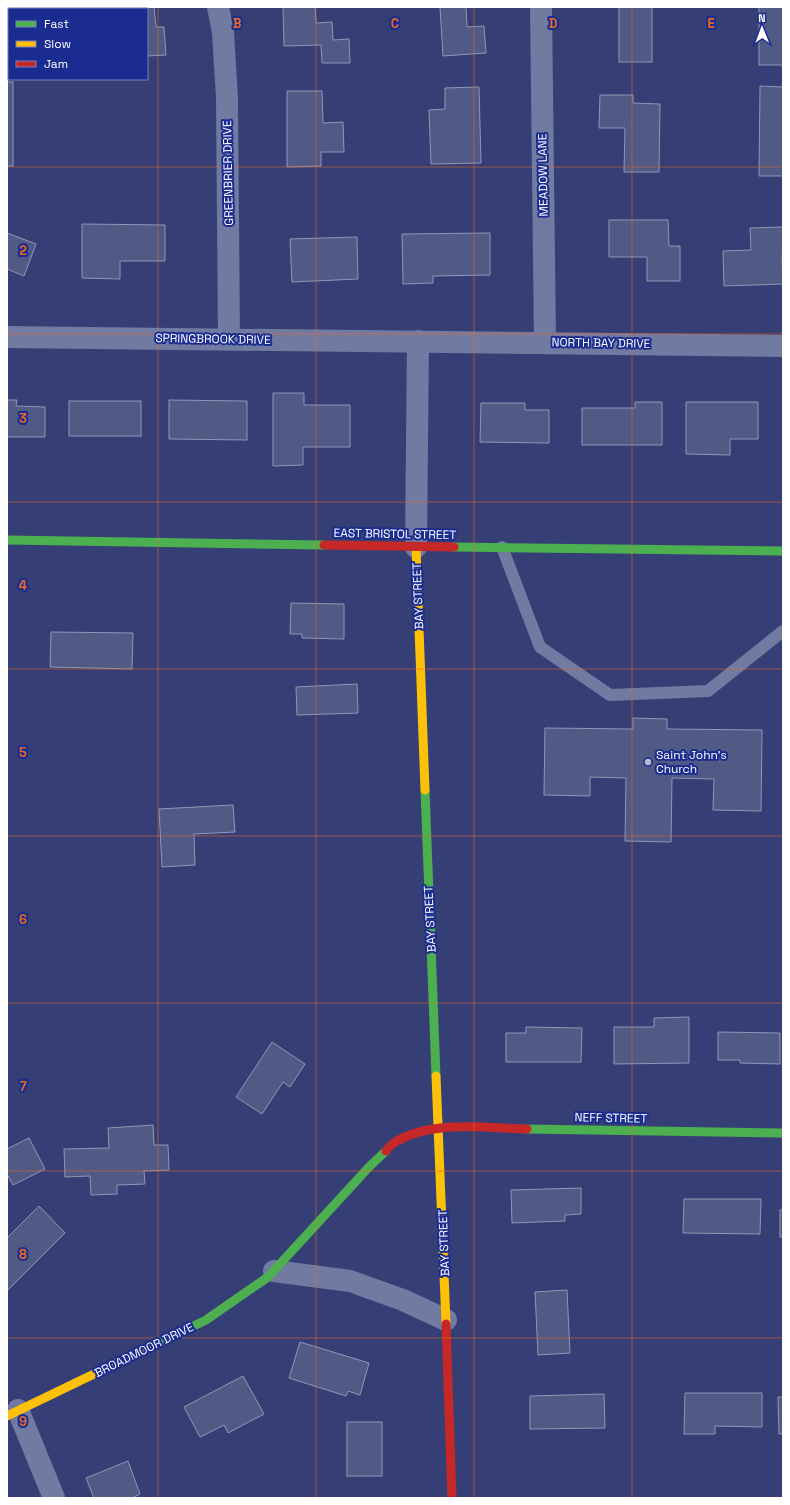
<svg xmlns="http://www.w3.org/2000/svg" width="790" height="1505" viewBox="0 0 790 1505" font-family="'Space Grotesk',sans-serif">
	<rect width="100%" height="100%" fill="#353f75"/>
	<g fill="#515985" stroke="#9197b6">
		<polygon points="118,7 154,7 156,27 164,27 166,55 147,56 147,9 119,9"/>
		<polygon points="283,7 315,7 316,23 332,22 333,40 349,39 350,63 322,63 321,45 284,46"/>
		<polygon points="440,7 466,7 467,27 484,26 486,53 443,56"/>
		<rect x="619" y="7" width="33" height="55"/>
		<rect x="759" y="7" width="24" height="58"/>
		<rect x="7" y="82" width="6" height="84"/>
		<polygon points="760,86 783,87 783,176 759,176"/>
		<polygon points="479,87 481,163 431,164 429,110 445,109 445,88"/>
		<polygon points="287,91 322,91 323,123 343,122 344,152 321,152 321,166 287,167"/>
		<polygon points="600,95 633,95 633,103 660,104 659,172 624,172 625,128 599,128"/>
		<polygon points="609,220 668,220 669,246 680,246 680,281 647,281 647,257 609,257"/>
		<polygon points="82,224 165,225 165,261 120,261 120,279 82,278"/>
		<polygon points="783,227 783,255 782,255 783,284 724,286 723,251 751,250 750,228"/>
		<polygon points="7,233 36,244 24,276 7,269"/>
		<polygon points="490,233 490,275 433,276 433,283 403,284 402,234"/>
		<polygon points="357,237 358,279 292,282 290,239"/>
		<polygon points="273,393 304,393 304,405 350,405 350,447 303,447 303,465 273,466"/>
		<polygon points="7,400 17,400 16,406 45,407 45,437 7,437"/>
		<polygon points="169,400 247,401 247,440 169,439"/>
		<rect x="69" y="401" width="72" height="35"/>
		<polygon points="635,402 662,402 662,445 582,445 582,408 635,408"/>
		<polygon points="686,402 758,402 758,439 730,439 730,455 686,454"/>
		<polygon points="481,403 525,403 525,410 549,410 549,443 480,442"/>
		<polygon points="291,603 344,604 344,639 302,638 302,634 290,634"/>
		<polygon points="51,632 133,633 132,669 50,667"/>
		<polygon points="357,684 358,713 297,715 296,687"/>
		<polygon points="633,718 667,719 667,729 762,730 761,811 713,810 714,779 672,778 671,842 625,841 626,778 590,777 590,796 544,795 545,728 633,729"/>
		<polygon points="233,805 235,832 194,834 195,865 162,867 159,809"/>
		<polygon points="689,1017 689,1063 614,1064 614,1027 654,1027 654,1018"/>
		<polygon points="526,1027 582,1028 581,1062 506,1062 506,1033 526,1033"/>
		<polygon points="718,1032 780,1033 780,1064 740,1063 740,1060 718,1060"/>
		<polygon points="272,1042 305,1064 290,1087 283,1082 262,1114 236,1097"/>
		<polygon points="153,1125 154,1145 168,1145 169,1170 144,1171 145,1184 117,1185 117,1194 91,1195 90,1176 65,1177 64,1149 109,1148 108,1128"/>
		<polygon points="29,1138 45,1169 13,1185 7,1174 7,1149"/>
		<polygon points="581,1188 581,1214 565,1215 565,1221 512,1223 511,1190"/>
		<polygon points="684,1199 761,1199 760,1234 683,1233"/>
		<polygon points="39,1206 65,1233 8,1290 7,1289 7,1238"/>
		<rect x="780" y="1210" width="3" height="27"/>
		<polygon points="567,1290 570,1353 538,1355 535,1292"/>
		<polygon points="300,1342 369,1363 360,1395 348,1391 346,1396 289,1378"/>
		<polygon points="243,1376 264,1414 228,1433 224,1425 200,1437 184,1407"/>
		<polygon points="685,1393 762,1393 762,1427 715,1426 715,1434 684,1434"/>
		<polygon points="604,1394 605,1428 530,1429 530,1396"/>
		<polygon points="778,1397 783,1397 783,1434 779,1434"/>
		<rect x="347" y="1422" width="35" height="54"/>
		<polygon points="128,1461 140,1494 132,1498 94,1498 86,1478"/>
	</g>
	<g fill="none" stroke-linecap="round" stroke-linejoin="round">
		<polyline stroke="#717aa0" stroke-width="12" points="502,547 540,647 610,695 708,691 783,631"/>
		<g stroke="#717aa0" stroke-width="22">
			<polyline points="218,7 223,32 227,98 229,339"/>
			<polyline points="541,7 545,342"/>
			<polyline points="7,337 783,346"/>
			<polyline points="416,547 418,341"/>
			<polyline points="274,1271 350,1281 403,1300 446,1320"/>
			<polyline points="18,1410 54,1498"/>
		</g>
		<g stroke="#4caf50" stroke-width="9">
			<polyline points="7,540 324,545"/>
			<polyline points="454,547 783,551"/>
			<polyline points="425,790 436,1076"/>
			<polyline points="527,1129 783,1133"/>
			<polyline points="152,1346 206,1320 268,1277 369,1167 386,1151"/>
		</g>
		<g stroke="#ffc107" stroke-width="9">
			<polyline points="416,547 425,790"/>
			<polyline points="436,1076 446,1324"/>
			<polyline points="7,1416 152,1346"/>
		</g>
		<g stroke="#c62828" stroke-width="9">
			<polyline points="324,545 454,547"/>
			<path d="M386 1151C389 1147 393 1143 397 1141 434 1120 486 1128 527 1129"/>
			<polyline points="446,1324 452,1498"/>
		</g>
	</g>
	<path fill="none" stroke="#ea6a24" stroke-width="1" stroke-opacity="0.55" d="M158 7V1498M316 7V1498M474 7V1498M632 7V1498M7 167H783M7 334H783M7 502H783M7 669H783M7 836H783M7 1003H783M7 1171H783M7 1338H783"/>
	<circle fill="#b8bccf" stroke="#1a2c90" stroke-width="1.5" cx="648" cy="762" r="4"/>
	<g text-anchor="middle" stroke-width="4" stroke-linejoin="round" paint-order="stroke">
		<g font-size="12" fill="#fff" stroke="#1a2c90">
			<text transform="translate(228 173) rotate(-91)" y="4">GREENBRIER DRIVE</text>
			<text transform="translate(543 175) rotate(-91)" y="4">MEADOW LANE</text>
			<text transform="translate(213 339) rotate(1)" y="4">SPRINGBROOK DRIVE</text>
			<text transform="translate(601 343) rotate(1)" y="4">NORTH BAY DRIVE</text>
			<text transform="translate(395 534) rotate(1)" y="4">EAST BRISTOL STREET</text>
			<text transform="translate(418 596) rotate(-92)" y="4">BAY STREET</text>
			<text transform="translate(430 919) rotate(-93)" y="4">BAY STREET</text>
			<text transform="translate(611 1118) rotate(1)" y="4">NEFF STREET</text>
			<text transform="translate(444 1243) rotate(-92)" y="4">BAY STREET</text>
			<text transform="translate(144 1350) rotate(-26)" y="4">BROADMOOR DRIVE</text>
		</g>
		<g font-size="12" fill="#fff" stroke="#1a2c90" text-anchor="start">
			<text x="656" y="759">Saint John's<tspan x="656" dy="14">Church</tspan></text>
		</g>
	</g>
	<g font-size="13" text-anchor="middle" font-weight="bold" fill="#ea6a24" stroke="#1a2c90" stroke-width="4" stroke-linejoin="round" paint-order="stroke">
		<text x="237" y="28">B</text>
		<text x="395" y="28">C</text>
		<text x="553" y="28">D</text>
		<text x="711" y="28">E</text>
		<text x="23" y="255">2</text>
		<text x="23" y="423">3</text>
		<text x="23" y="590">4</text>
		<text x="23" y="757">5</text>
		<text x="23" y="924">6</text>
		<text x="23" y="1091">7</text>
		<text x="23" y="1259">8</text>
		<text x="23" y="1426">9</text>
	</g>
	<rect width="790" height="1505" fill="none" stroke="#ffffff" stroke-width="16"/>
	<rect x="8" y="8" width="140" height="72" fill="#1a2c90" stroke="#7680bc"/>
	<rect x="16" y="21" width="20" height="6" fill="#4caf50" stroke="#7680bc"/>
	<text x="44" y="28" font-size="12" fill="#ffffff">Fast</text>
	<rect x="16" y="41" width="20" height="6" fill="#ffc107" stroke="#7680bc"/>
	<text x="44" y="48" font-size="12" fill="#ffffff">Slow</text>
	<rect x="16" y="61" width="20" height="6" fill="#c62828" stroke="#7680bc"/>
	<text x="44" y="68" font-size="12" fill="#ffffff">Jam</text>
	<g transform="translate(762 28) rotate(359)" stroke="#1a2c90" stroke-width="3" paint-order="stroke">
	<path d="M0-3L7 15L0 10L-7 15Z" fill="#ffffff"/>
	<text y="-6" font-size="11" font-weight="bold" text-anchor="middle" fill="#ffffff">N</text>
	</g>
</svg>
